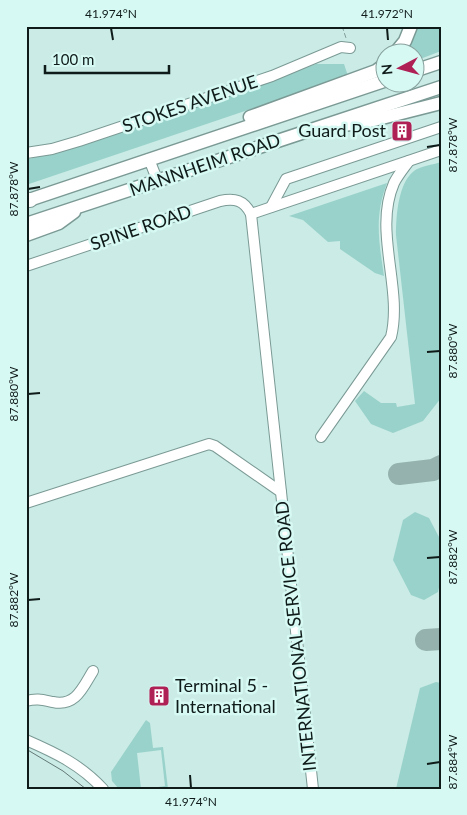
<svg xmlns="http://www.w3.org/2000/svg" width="467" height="815" viewBox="0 0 467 815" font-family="Lato,sans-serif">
	<rect width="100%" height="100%" fill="#caebe6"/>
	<g fill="#99d2ca">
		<polygon points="415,26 441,26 441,51 415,61 414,52 405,52 414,33"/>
		<polygon points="316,64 344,64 348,76 26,185 26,160 221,99"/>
		<path d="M441 162V398L423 421 393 433 371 424 355 401 364 391 381 403H396L397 407 415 404 396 235C396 217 398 183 414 171 420 166 433 165 441 162Z"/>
		<path d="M387 183C374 217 379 242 384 276L375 273 340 249V241L328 242 303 220 289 216Z"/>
		<polygon points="415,512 429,518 441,541 441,579 438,592 424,600 411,595 393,560 403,520"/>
		<polygon points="436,682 441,683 441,789 396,789 420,688"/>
		<polygon points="146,720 150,723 153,748 163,747 168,789 145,789 165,786 161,750 137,753 141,789 119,789 112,781 111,772"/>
	</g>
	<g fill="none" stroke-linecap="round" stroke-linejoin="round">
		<g stroke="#96b2ae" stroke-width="22">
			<polyline points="399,474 433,470 441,466"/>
			<polyline points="426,640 441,639"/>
		</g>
		<g stroke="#7b9a95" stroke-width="12">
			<g id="minor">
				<polyline points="26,153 52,149 79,141 272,76 341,47 350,48"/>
				<polyline points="149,159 158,182"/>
				<polyline points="271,207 286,179 441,127"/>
				<polyline points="251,214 441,150"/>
				<path d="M26 266 220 201C235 198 244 200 251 214L281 492"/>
				<path d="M321 437 391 337C403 288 373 231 394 183 398 175 404 168 409 161"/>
				<polyline points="26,503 209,444 215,446 281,492 313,789"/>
				<path d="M26 701C37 698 43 700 53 702 76 707 83 687 93 671"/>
				<path d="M26 740C56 753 81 765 103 789"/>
			</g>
		</g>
		<g stroke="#7b9a95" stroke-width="15">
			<g id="major">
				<polyline points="396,52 405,41 411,26"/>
				<polyline points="414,71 441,62"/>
				<polyline points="250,117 376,71 384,65"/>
				<polyline points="342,125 362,123 441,103"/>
				<polyline points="26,201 384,81"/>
				<polyline points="26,224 441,87"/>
				<polyline points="26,235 59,223 74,212"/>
			</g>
		</g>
		<g stroke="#7b9a95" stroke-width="16">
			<polyline id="highway" points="26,200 30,200"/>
		</g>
		<polyline stroke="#839c98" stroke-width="1" stroke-dasharray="5 2.5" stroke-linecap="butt" points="342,26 346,38"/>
		<use href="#minor" stroke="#fff" stroke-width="10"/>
		<use href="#major" stroke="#fff" stroke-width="12"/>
		<use href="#highway" stroke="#fff" stroke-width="14"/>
		<polyline stroke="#637875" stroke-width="1" points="26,749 63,771 86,789"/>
	</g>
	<path fill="none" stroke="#0f1b19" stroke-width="2" d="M111 28 113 40M387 28 388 40M427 147 440 145M28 189 40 187M427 352 440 351M28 394 40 393M427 558 440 557M28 600 40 599M427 764 440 762M190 775 191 788"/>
	<defs>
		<g id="building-square" transform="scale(1.125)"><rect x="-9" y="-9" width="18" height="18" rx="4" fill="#af2055" stroke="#d7f9f4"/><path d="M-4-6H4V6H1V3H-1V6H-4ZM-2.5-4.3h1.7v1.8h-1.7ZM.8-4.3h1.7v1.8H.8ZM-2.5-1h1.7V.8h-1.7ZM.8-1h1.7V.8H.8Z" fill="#fff"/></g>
	</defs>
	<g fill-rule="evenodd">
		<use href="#building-square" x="402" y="131"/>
		<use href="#building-square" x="159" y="696"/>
	</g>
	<g text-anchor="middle" stroke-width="5" stroke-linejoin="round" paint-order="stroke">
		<g font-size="18" fill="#0f1b19" stroke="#d7f9f4">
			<text transform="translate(190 104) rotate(-19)" y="6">STOKES AVENUE</text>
			<text transform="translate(205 165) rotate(-19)" y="6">MANNHEIM ROAD</text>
			<text transform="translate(141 228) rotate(-19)" y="6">SPINE ROAD</text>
			<text transform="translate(296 636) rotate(-96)" y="6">INTERNATIONAL SERVICE ROAD</text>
		</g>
		<g font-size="18" fill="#0f1b19" stroke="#d7f9f4" text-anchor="end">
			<text x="386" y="137">Guard Post</text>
			<text x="175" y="692" text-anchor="start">Terminal 5 -<tspan x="175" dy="21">International</tspan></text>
		</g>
	</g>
	<rect width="467" height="815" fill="none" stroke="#d7f9f4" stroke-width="55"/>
	<g transform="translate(400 68) rotate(264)"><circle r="24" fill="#d7f9f4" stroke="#87a09c"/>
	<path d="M0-4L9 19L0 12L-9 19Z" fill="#af2055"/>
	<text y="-8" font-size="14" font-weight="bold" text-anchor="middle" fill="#0f1b19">N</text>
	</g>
	<path d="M45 65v8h124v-8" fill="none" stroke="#0f1b19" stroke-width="2.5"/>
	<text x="52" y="65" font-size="15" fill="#0f1b19" stroke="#d7f9f4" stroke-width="4" paint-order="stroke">100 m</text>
	<rect x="28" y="28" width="412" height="760" fill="none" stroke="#0f1b19" stroke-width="2"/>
	<g font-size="12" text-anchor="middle" fill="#0f1b19">
		<text x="111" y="18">41.974°N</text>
		<text x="387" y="18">41.972°N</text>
		<text transform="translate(453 145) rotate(-90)" y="4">87.878°W</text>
		<text transform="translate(14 189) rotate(-90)" y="4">87.878°W</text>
		<text transform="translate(453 351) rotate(-90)" y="4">87.880°W</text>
		<text transform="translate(14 394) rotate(-90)" y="4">87.880°W</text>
		<text transform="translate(453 557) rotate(-90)" y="4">87.882°W</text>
		<text transform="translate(14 600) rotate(-90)" y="4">87.882°W</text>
		<text transform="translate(453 762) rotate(-90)" y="4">87.884°W</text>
		<text x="191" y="806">41.974°N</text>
	</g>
</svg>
